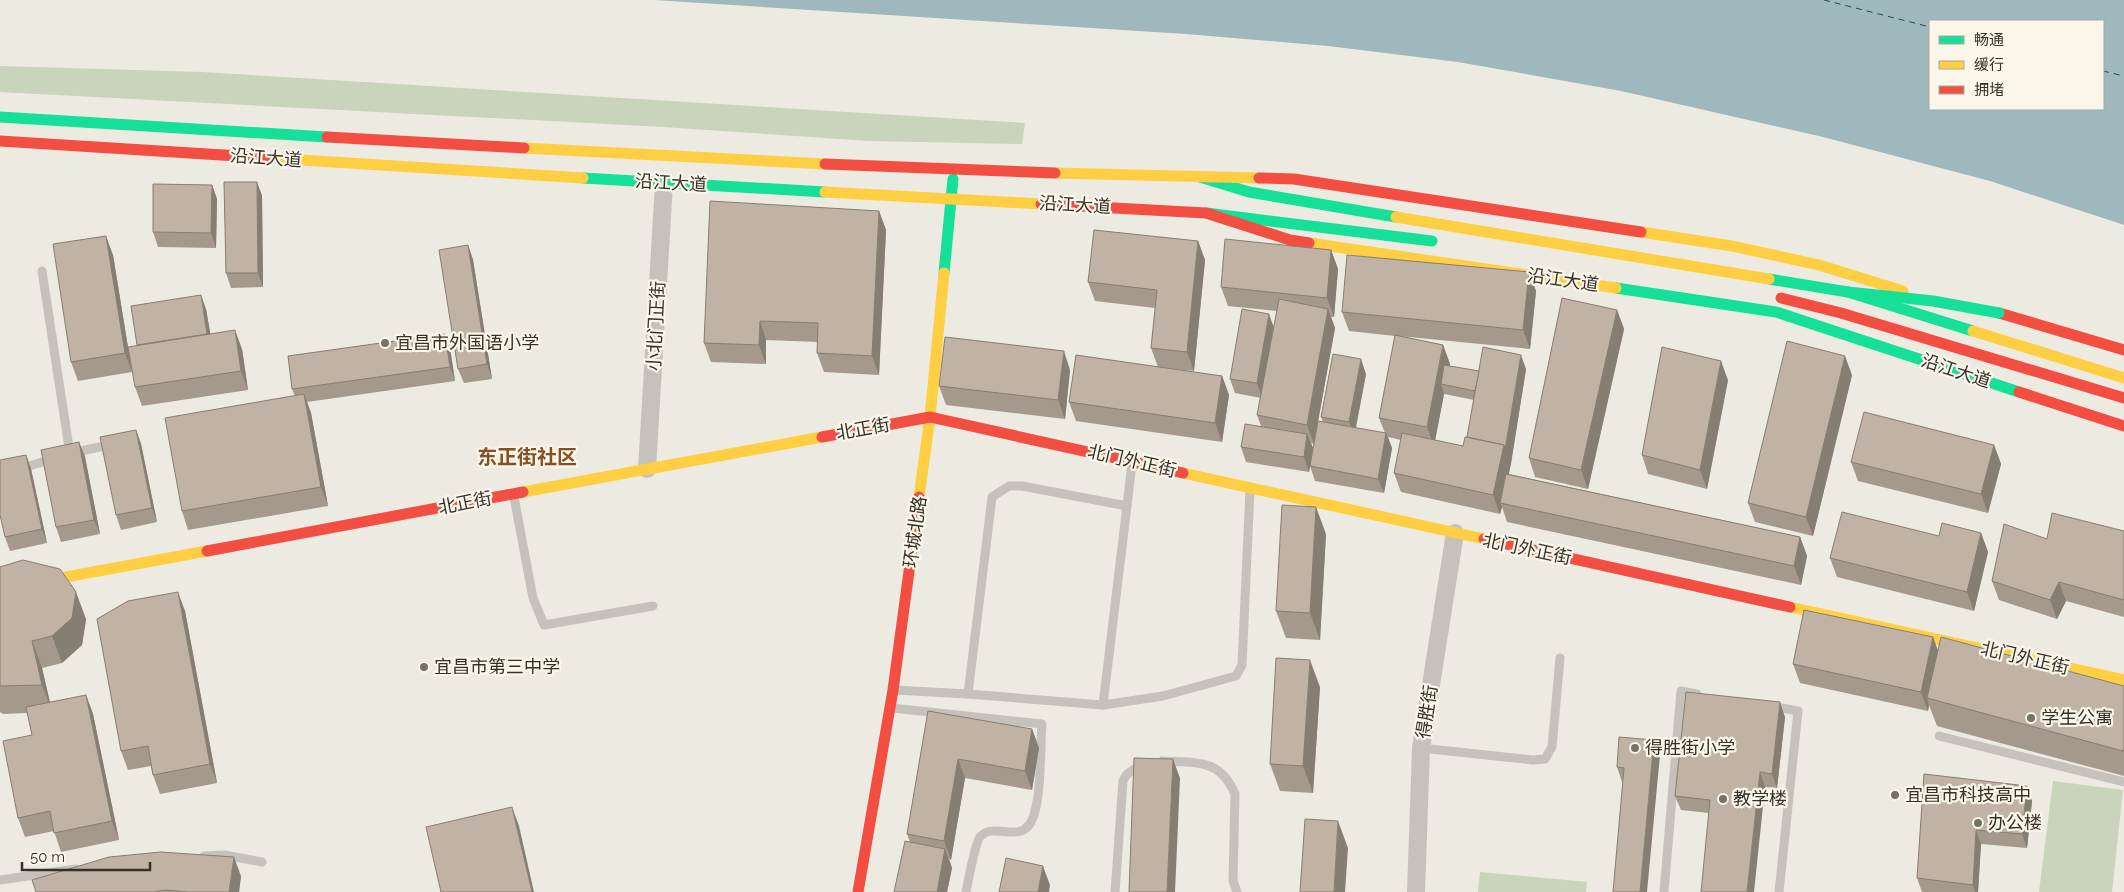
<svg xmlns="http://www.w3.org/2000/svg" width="2124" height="892" viewBox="0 0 2124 892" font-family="Raleway,'Noto Sans SC',sans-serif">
	<rect width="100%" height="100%" fill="#edeae2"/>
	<g fill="#cad3bc">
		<polygon points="0,66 202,72 1025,123 1022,144 869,141 663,127 0,92"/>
		<polygon points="2053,781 2123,790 2112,892 2039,892"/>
		<polygon points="1480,872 1587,882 1586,892 1478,892"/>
	</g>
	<path fill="#9fb8be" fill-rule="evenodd" d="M654 0H2124V225L1990 181 1823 137 1621 91 1458 62 1328 46 1186 34ZM1930 21H2103V109H1930Z"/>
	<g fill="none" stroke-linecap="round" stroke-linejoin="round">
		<g stroke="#1f4959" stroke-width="1" stroke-dasharray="6 5" stroke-linecap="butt">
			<polyline points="1824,0 1930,27"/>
			<polyline points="2103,71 2124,76"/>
		</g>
		<g stroke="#c6c2bb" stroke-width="9">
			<polyline points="42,271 70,454"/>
			<polyline points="72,453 113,444"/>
			<polyline points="0,475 52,459"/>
			<polyline points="514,497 533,598 544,625 653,606"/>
			<polyline points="894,690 968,694 1103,705 1163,696 1236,676 1242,665 1250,490"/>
			<polyline points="968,694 992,497 1009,486 1022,486 1127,506"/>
			<polyline points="1103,705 1132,464"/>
			<polyline points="1771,706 1798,711 1779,892"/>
			<path d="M892 708 1042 724C1040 748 1042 802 1031 822 1019 844 993 821 980 837 975 843 968 882 966 892"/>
			<polyline points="1939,736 2124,782"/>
			<polyline points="1421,748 1533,760 1545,759 1552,747 1560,658"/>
			<path d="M1162 761C1196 763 1220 758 1235 794L1233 881 1237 892"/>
			<polyline points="204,856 224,855 262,862"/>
			<polyline points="0,880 76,869"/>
			<polyline points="1115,892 1123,781 1127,774 1142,764"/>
			<polyline points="1664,892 1681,691 1697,694"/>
		</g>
		<g stroke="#c6c2bb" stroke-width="18">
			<polyline points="647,469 664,183"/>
			<polyline points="1416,892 1421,748 1455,533"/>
		</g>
		<g stroke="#16e098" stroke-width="11">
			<polyline points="0,117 327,137"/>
			<polyline points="1200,177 1249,192 1396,217"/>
			<polyline points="583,178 825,192"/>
			<polyline points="1206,213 1432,241"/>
			<polyline points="944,273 953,179"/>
			<polyline points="1769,279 1848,292 1973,331"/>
			<polyline points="1616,288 1776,312 2019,392"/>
		</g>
		<g stroke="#ffcf43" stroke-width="11">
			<polyline points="524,148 825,164"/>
			<polyline points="270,158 583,178"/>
			<polyline points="1055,173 1259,178"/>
			<polyline points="825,192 1041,204"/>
			<polyline points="1396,217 1769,279"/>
			<polyline points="1641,232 1732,246 1819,265 1903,291"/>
			<polyline points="1309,243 1616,288"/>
			<polyline points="1973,331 2124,378"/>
			<polyline points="1183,473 1484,539"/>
			<polyline points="523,492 822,437"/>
			<polyline points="919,497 930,417 944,273"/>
			<polyline points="0,589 207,551"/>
			<polyline points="1790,607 2124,680"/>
		</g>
		<g stroke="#f24e42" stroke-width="11">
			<polyline points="327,137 524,148"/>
			<polyline points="0,141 270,158"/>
			<polyline points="825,164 1055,173"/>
			<polyline points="1259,178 1294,179 1641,232"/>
			<polyline points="1041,204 1206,213 1290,240 1309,243"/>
			<polyline points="1781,298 1841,313 2124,398"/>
			<polyline points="1999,313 2124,350"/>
			<polyline points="2019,392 2124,426"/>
			<polyline points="822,437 930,417 1183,473"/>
			<polyline points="1484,539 1790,607"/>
			<polyline points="207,551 523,492"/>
			<polyline points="858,892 893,690 919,497"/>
		</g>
		<polyline stroke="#16e098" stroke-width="11" points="1848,292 1933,301 1999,313"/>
	</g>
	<g fill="#a5998d" fill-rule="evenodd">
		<polygon points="257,182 262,196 263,287 231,288 226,273"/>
		<polygon points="212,185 217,199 216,248 158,247 153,232"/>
		<polygon points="879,211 886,230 879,375 824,372 817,353 818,342 766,340 766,364 711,362 704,343"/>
		<polygon points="1198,241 1205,260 1194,371 1173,369 1222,376 1229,395 1222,442 1076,421 1069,402 1158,367 1151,348 1155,308 1095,301 1088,282"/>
		<polygon points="468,245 473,260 492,379 464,383 458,369"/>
		<path d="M1331 250 1338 269 1334 317H1331L1335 328 1318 421 1323 422 1321 417 1366 374 1356 428 1385 433 1379 418 1395 336 1349 331 1342 312 1529 272 1536 291 1530 349 1399 336 1443 345 1450 364V366L1479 371 1526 369 1509 474 1800 537 1807 556 1801 585 1507 522 1502 507 1500 514 1401 492 1394 473 1401 440 1388 437 1392 448 1384 493 1315 481 1310 466 1314 444 1311 443 1313 448 1309 472 1246 462 1241 447 1261 426 1257 415 1261 398 1235 393 1230 379 1274 328 1277 311 1228 306 1221 287ZM1444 394 1474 400 1467 437 1463 446 1435 440Z"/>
		<polygon points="113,255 132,372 78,381 71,362"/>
		<polygon points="206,309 210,334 242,349 248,390 142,406 135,387 137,345"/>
		<polygon points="1617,310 1624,329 1588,489 1535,477 1529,458"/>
		<polygon points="450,348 455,381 307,402 311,413 328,506 188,530 182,511 295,396 292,389"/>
		<polygon points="1070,370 1065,419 946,405 939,386"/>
		<polygon points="1852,375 1813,536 1755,522 1748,503"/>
		<polygon points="1728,380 1707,489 1648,474 1642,455"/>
		<polygon points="136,430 141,444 157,522 121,530 116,515"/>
		<polygon points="79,442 85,457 100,534 61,542 56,527"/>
		<polygon points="1994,445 2001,464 1988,513 1858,481 1851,462"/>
		<polygon points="26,455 31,469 47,543 10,551 5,537"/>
		<polygon points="2124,531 2124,617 2066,601 2057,619 1999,600 1992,581 2047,539"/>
		<polygon points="1981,533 1988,552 1974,611 1837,577 1830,558 1939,536"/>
		<polygon points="1326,534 1320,640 1286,638 1276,611"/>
		<polygon points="0,567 86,619 82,645 62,663 42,668 50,702 86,695 93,714 119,840 61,852 54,831 25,837 18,818 32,735 27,713 3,714 0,712"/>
		<polygon points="185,611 217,783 160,794 153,775 151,766 128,770 121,751"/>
		<polygon points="1933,637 1938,652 2124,686 2124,776 1937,726 1929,705 1928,711 1800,683 1793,664"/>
		<polygon points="1320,687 1313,793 1280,791 1270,764"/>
		<polygon points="928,711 1032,729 1039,748 1032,790 965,778 951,860 949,859 952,868 947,892 894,892 910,842 907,834"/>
		<polygon points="1785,717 1777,788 1765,787 1709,813 1681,810 1675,796"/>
		<polygon points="1660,755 1623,782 1622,782 1617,767"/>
		<polygon points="2027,786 2032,801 2027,848 1981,844 1978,892 1922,892 1917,878"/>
		<polygon points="241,876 239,892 36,892"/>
	</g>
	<g fill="#867d73">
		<polygon points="257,182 262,196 263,287 258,273"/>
		<polygon points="212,185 217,199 216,248 211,233"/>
		<polygon points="879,211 886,230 879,375 872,356"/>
		<polygon points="106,236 113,255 132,372 125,353"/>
		<polygon points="1198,241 1205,260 1194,371 1187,352"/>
		<polygon points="468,245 473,260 492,379 487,364"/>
		<polygon points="1331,250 1338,269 1334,317 1327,298"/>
		<polygon points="1529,272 1536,291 1530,349 1523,330"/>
		<polygon points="201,295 206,309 214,354 208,339"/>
		<polygon points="1328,309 1335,328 1314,444 1307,425"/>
		<polygon points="1617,310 1624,329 1588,489 1581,470"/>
		<polygon points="1269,314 1274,328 1262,398 1257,383"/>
		<polygon points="760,321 766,340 766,364 759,345"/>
		<polygon points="235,330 242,349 248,390 241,371"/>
		<polygon points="445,334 450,348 455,381 450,367"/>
		<polygon points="1443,345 1450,364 1446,385 1441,384 1444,394 1434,446 1427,427"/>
		<polygon points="1064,351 1070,370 1065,419 1058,400"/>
		<polygon points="1521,355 1526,369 1511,464 1502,503 1500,503 1502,507 1500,514 1493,495"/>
		<polygon points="1845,356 1852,375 1813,536 1806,517"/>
		<polygon points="1361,359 1366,374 1354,436 1349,422"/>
		<polygon points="1721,361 1728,380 1707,489 1700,470"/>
		<polygon points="1222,376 1229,395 1222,442 1215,423"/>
		<polygon points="304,394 311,413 328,506 321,487"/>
		<polygon points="136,430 141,444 157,522 152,508"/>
		<polygon points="1386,433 1392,448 1384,493 1378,479"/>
		<polygon points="1307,434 1313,448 1309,472 1304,457"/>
		<polygon points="79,442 85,457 100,534 94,520"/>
		<polygon points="1994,445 2001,464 1988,513 1981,494"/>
		<polygon points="26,455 31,469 47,543 42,529"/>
		<polygon points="1316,507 1326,534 1320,640 1310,613"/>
		<polygon points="1981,533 1988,552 1974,611 1967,592"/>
		<polygon points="1800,537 1807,556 1801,585 1794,566"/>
		<polygon points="2059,582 2066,601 2057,619 2050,600"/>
		<polygon points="76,592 86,619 82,645 62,663 52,636"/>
		<polygon points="178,592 185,611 217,783 210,764"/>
		<polygon points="1933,637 1940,656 1927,698 1929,705 1928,711 1921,692"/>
		<polygon points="32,641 42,668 52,712 42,685"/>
		<polygon points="1310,660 1320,687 1313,793 1303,766"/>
		<polygon points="86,695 93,714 119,840 112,821"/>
		<polygon points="1780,702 1785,717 1777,788 1772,774"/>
		<polygon points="1032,729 1039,748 1032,790 1025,771"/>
		<polygon points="1654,740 1660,755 1647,892 1640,892"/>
		<polygon points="958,759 965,778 951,860 944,841"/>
		<polygon points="1173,759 1180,778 1175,892 1167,892"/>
		<polygon points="1760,772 1765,787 1754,892 1747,892"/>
		<polygon points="2027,786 2032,801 2027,848 2022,834"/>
		<polygon points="512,807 519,826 534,892 532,892"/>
		<polygon points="1338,821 1348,848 1345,892 1334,892"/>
		<polygon points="1976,830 1981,844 1978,892 1975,892 1973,885"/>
		<polygon points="945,849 952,868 947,892 937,892"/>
		<polygon points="234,857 241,876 239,892 229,892"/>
		<polygon points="1043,866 1050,885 1049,892 1038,892"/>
	</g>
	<g fill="#c0b2a4" stroke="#867d73">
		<polygon points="224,182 257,182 258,273 226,273"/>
		<polygon points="153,184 212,185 211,233 153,232"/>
		<polygon points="710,201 879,211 872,356 817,353 818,323 760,321 759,345 704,343"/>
		<polygon points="1094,230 1198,241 1187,352 1151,348 1157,290 1088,282"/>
		<polygon points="106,236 125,353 71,362 53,244"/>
		<polygon points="1225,239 1331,250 1327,298 1221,287"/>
		<polygon points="468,245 487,364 458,369 439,250"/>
		<polygon points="1347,255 1529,272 1523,330 1342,312"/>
		<polygon points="201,295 207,334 137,345 131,306"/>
		<polygon points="1562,298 1617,310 1581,470 1529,458"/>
		<polygon points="1279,299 1328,309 1307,425 1257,415"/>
		<polygon points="1242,309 1269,314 1257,383 1230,379"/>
		<polygon points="235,330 241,371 135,387 128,347"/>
		<polygon points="445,334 450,367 292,389 288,356"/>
		<polygon points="1395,335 1443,345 1427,427 1379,418"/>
		<polygon points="945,337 1064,351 1058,400 939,386"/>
		<polygon points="1787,341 1845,356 1806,517 1748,503"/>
		<polygon points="1483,347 1521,355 1505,450 1504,445 1467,437"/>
		<polygon points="1662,347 1721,361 1700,470 1642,455"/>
		<polygon points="1333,354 1361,359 1349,422 1321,417"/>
		<polygon points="1076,355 1222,376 1215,423 1069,402"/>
		<polygon points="1444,365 1479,371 1475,391 1441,384"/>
		<polygon points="304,394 321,487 182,511 165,418"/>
		<polygon points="1864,412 1994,445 1981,494 1851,462"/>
		<polygon points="1318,421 1386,433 1378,479 1310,466"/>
		<polygon points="1245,424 1307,434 1304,457 1241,447"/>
		<polygon points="136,430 152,508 116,515 100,437"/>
		<polygon points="1402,433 1463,446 1465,437 1504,445 1493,495 1394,473"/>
		<polygon points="79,442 94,520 56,527 41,450"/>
		<polygon points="26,455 42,529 5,537 0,515 0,460"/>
		<polygon points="1506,474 1800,537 1794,566 1500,503"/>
		<polygon points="1282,505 1316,507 1310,613 1276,611"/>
		<polygon points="1842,512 1939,536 1942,523 1981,533 1967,592 1830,558"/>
		<polygon points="2052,513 2124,531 2124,600 2059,582 2050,600 1992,581 2004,524 2047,539"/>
		<polygon points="23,560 60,569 76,592 72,618 52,636 32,641 42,685 0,686 0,567"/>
		<polygon points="178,592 210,764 153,775 148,746 121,751 97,619 128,601"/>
		<polygon points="1804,610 1933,637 1921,692 1793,664"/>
		<polygon points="1941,637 2124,686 2124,746 2123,751 1927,698"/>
		<polygon points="1276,658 1310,660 1303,766 1270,764"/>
		<polygon points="1686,692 1780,702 1772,774 1760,772 1747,892 1701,892 1710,800 1675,796"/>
		<polygon points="86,695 112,821 54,833 50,811 18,818 3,741 32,735 26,707"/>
		<polygon points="928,711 1032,729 1025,771 958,759 944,841 907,834"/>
		<polygon points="1619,737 1654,740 1640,892 1613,892 1624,768 1617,767"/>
		<polygon points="1134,758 1173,759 1167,892 1129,892"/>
		<polygon points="1924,774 2027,786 2022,834 1976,830 1973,885 1917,878"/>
		<polygon points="512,807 532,892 441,892 426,827"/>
		<polygon points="1305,819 1338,821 1334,892 1300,892"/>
		<polygon points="905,841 945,849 937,892 894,892"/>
		<polygon points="161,852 234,857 229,892 188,892 166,890 154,892 36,892 32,880 109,857"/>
		<polygon points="1006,858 1043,866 1038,892 999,892"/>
	</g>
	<g fill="#77716a" stroke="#faf6ea" stroke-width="2">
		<circle cx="385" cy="343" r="5"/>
		<circle cx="424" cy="667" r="5"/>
		<circle cx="2031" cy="718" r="5"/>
		<circle cx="1635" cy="748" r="5"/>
		<circle cx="1895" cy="795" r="5"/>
		<circle cx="1723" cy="799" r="5"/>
		<circle cx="1978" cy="823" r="5"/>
	</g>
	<g text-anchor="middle" stroke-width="4.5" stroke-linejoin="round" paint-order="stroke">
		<g font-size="18" fill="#373029" stroke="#faf6ea">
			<text transform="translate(266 158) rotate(4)" y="6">沿江大道</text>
			<text transform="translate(671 183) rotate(3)" y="6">沿江大道</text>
			<text transform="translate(1075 205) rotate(3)" y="6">沿江大道</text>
			<text transform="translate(1563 280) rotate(8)" y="6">沿江大道</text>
			<text transform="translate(656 326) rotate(-87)" y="6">小北门正街</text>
			<text transform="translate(1956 371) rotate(18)" y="6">沿江大道</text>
			<text transform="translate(863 429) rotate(-10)" y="6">北正街</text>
			<text transform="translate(1132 461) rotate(13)" y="6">北门外正街</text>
			<text transform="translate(465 503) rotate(-11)" y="6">北正街</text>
			<text transform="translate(915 532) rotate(-82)" y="6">环城北路</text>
			<text transform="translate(1527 549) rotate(12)" y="6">北门外正街</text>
			<text transform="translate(2025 658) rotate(13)" y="6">北门外正街</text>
			<text transform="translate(1427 712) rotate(-81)" y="6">得胜街</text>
		</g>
		<g font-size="18" fill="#373029" stroke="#faf6ea" text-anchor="start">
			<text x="395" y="349">宜昌市外国语小学</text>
			<text x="434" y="673">宜昌市第三中学</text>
			<text x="2041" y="724">学生公寓</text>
			<text x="1645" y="754">得胜街小学</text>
			<text x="1905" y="801">宜昌市科技高中</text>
			<text x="1733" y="805">教学楼</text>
			<text x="1988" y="829">办公楼</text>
		</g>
		<g font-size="20" font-weight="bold" fill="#854e23" stroke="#faf6ea">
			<text x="527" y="464">东正街社区</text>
		</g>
	</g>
	<rect x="1929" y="20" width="175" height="90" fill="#faf6ea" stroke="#aca79d"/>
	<rect x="1939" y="36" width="25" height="8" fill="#16e098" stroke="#aca79d"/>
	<text x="1974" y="45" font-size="15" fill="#373029">畅通</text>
	<rect x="1939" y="61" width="25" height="8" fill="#ffcf43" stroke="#aca79d"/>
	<text x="1974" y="70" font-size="15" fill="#373029">缓行</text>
	<rect x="1939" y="86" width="25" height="8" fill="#f24e42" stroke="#aca79d"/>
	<text x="1974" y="95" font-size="15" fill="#373029">拥堵</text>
	<path d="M22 862v8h128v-8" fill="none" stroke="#373029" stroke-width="2.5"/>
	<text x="30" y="862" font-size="15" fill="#373029" stroke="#faf6ea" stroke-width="4" paint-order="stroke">50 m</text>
</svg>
